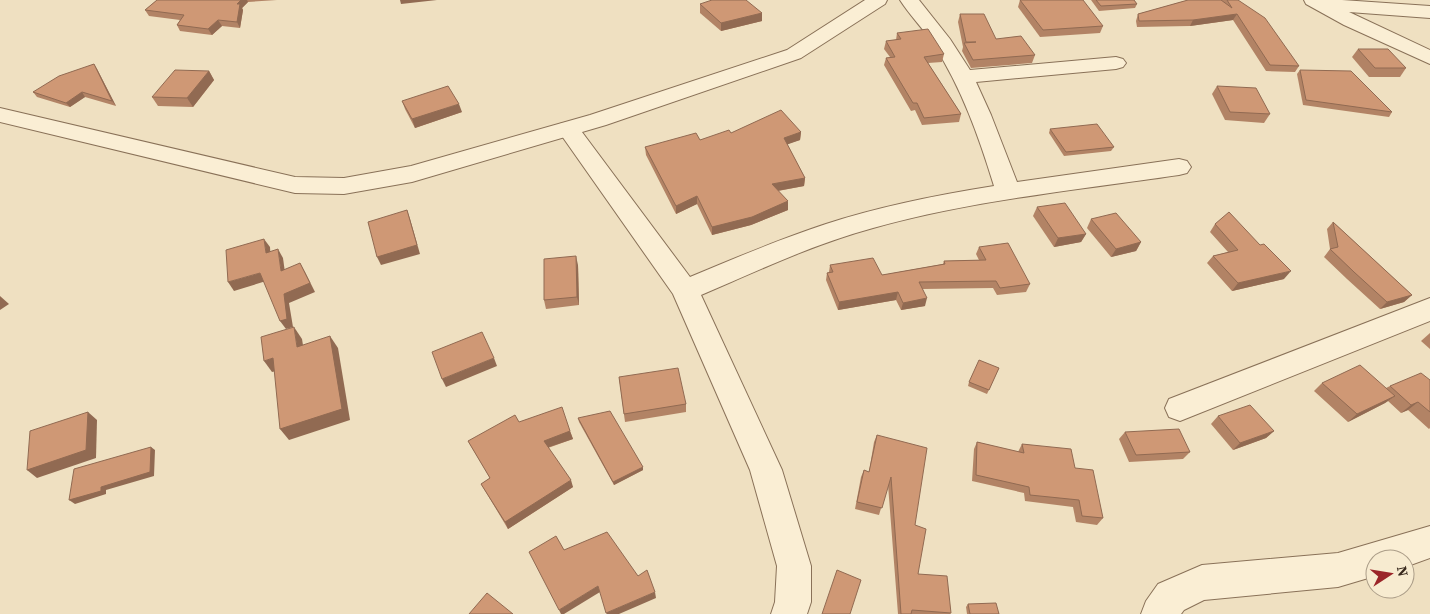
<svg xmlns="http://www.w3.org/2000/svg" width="1430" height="614" viewBox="0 0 1430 614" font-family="'Source Serif 4',serif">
	<rect width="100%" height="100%" fill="#efe0c1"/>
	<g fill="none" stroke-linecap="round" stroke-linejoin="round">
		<g stroke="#897158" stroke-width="2">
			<g id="minor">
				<path d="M900 0H919L950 39 970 70 1116 57 1123 59 1126 63 1123 67 1116 69 976 82 991 115 1017 182 1179 159 1187 161 1191 167 1187 173 1179 175C1077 190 973 200 873 228 814 244 757 271 701 295L782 470 811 566V602L807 614H771L775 602 777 566 750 470 673 294 557 129 560 124 568 122 576 124 690 277C735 258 780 239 826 224 881 206 937 195 994 186 979 137 962 89 934 45 924 29 910 16 900 0Z"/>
				<polygon points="1304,0 1342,0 1430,6 1430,18 1349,12 1430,50 1430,64 1344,25 1306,4"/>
				<polygon points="1430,298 1430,321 1180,421 1169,417 1165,408 1169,399"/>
				<polygon points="1430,526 1430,558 1405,567 1405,559 1375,559 1375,576 1338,587 1204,600 1184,610 1181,614 1141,614 1146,601 1158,584 1202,565 1338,553"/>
			</g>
		</g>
		<g stroke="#897158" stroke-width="2">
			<polygon id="tertiary" points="865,0 887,0 885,4 801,58 606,125 412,182 344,194 295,193 0,122 0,108 295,177 344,178 411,166 590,115 787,50"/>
		</g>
		<use href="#minor" fill="#faeed4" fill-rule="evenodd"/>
		<use href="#tertiary" fill="#faeed4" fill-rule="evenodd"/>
	</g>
	<g fill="#b28365">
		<polygon points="157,0 277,0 248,2 242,8 243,10 240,28 222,26 212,35 180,31 177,25 180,20 149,16 145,10"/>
		<polygon points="1020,0 1103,26 1100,33 1040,37 1018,7"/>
		<polygon points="1091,0 1134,0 1137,4 1135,8 1099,11"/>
		<polygon points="1188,0 1238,0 1299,66 1295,72 1266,71 1233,20 1190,26 1137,27 1136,21 1138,14"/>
		<polygon points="700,4 762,13 762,21 721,31 700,13"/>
		<polygon points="960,14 996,39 1035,55 1032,63 971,68 962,51 963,47 958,22"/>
		<polygon points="897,33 944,54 942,62 928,63 961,114 959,122 922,125 915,110 911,111 884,65 886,58 890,57 884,49 886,41 896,40"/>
		<polygon points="1358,49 1406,68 1400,77 1369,77 1352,57"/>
		<polygon points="94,64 97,69 116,106 85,97 70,107 37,97 33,92"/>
		<polygon points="1300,70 1392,112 1389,117 1303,105 1297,74"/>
		<polygon points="209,71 214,80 193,107 158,106 152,97"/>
		<polygon points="1217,86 1270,114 1264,123 1225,120 1212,94"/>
		<polygon points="402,101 462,112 415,128 405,109"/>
		<polygon points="1050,129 1114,147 1111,151 1064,156 1049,133"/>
		<polygon points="801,132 800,140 787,144 805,178 804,186 778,191 788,210 751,225 712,235 697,204 676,214 646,155 645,147 700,140 731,133"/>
		<polygon points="1037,207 1086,234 1081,242 1054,247 1033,216"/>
		<polygon points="1091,219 1141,242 1136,251 1111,257 1087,228"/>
		<polygon points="1333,222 1412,295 1404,302 1380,309 1347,279 1324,257 1330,249 1327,229"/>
		<polygon points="1215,224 1260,245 1284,279 1232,291 1207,263 1213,256 1228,252 1210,232"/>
		<polygon points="979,247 1030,284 1026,292 997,295 993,288 923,289 925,306 901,310 896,300 838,310 826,280 827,273 829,272 830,265 882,275 943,264 944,261 979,260 976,254"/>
		<polygon points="578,265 579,305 546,309 544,300"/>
		<polygon points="1430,333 1430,349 1421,341"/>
		<polygon points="999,368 987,394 968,386 969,382"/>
		<polygon points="619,377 686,404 686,412 625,422"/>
		<polygon points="1430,380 1430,428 1429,429 1408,410 1401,413 1388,401 1385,403 1348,422 1314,391 1322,383 1386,388 1390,386"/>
		<polygon points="1218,416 1274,431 1266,438 1233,450 1211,424"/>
		<polygon points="578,418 643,470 614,485 579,422"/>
		<polygon points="519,422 570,431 573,439 548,448 573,487 508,529 481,484 490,478 468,441"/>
		<polygon points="1125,432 1190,452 1183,459 1129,462 1119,439"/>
		<polygon points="877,435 915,525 918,574 951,613 950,614 898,614 888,485 879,515 855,509 861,477 864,470 869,472 874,442"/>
		<polygon points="977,442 1018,452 1022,444 1075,468 1103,518 1097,525 1076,522 1073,507 1025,501 1024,493 972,481 974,449"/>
		<polygon points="968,604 999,614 967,614 966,607"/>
	</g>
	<g fill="#916a52">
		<polygon points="241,0 247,0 248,2 242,8 243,10 240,28 237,22 237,4"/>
		<polygon points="400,0 437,0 401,4"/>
		<polygon points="762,13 762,21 721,31 721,23"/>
		<polygon points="1237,14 1233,20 1190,26 1193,20"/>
		<polygon points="218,20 222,26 212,35 208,29"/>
		<polygon points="94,64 97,69 116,106 112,101"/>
		<polygon points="209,71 214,80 193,107 187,98"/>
		<polygon points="82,92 85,97 70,107 66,103"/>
		<polygon points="459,104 462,112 415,128 412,119"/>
		<polygon points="801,132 800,140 783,146 784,138"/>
		<polygon points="805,178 804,186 771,192 772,184"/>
		<polygon points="697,196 697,204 676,214 676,206"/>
		<polygon points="788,201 788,210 751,225 712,235 712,227"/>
		<polygon points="407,210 410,219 420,254 381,265 377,257"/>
		<polygon points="1086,234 1081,242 1054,247 1058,238"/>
		<polygon points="264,239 270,247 271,262 266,253"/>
		<polygon points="1141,242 1136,251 1111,257 1116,249"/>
		<polygon points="278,249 283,258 286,280 281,271"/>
		<polygon points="576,256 578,265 579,305 577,297"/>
		<polygon points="300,263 305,272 315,292 289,303 293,327 286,329 280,321 284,294"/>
		<polygon points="1291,271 1284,279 1232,291 1238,283"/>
		<polygon points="260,273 266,281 234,291 228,282"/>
		<polygon points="898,292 896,300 838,310 839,302"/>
		<polygon points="1412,295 1404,302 1380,309 1387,302"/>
		<polygon points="0,296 9,304 0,310"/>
		<polygon points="927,298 925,306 901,310 903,303"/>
		<polygon points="294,327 302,339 305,358 297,347"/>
		<polygon points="330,336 338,348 350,420 289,440 280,429"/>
		<polygon points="273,358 281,370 272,372 264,361"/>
		<polygon points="494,358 497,366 446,387 442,379"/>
		<polygon points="1395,396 1385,403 1348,422 1357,414"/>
		<polygon points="1418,402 1408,410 1401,413 1411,405"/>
		<polygon points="88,412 97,420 96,458 37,478 27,470"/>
		<polygon points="570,431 573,439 546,448 544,441"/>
		<polygon points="1274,431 1266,438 1233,450 1240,443"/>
		<polygon points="151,447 155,450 154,476 106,490 106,494 75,504 69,500 101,487"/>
		<polygon points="643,467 643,470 614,485 613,482"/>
		<polygon points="571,480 573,487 508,529 505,522"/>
		<polygon points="598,586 600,592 564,614 561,614 559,610"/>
		<polygon points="655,592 656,598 619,614 607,614 606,613"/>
	</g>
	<g fill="#cf9875" stroke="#916a52">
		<polygon points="157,0 241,0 237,4 240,4 237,22 218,20 208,29 177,25 184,15 145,10"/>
		<polygon points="712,0 746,0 762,13 721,23 700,4"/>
		<polygon points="1020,0 1083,0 1103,26 1043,30"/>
		<polygon points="1096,0 1134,0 1137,4 1101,6"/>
		<polygon points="1188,0 1221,0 1232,8 1227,0 1238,0 1265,18 1299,66 1270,65 1237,14 1193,20 1139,21 1138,14"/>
		<polygon points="960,14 984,14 996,39 1021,36 1035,55 973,60 964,43 976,42 966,42"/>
		<polygon points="928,29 944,54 924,57 961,114 924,118 917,103 913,103 886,58 895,57 886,41 901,39 897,33"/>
		<polygon points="1358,49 1388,49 1406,68 1375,68"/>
		<polygon points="94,64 112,101 82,92 66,103 33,92 59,76"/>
		<polygon points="175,70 209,71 187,98 152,97"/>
		<polygon points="1300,70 1351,71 1392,112 1306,100"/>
		<polygon points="448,86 459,104 412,119 402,101"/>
		<polygon points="1217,86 1256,88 1270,114 1230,112"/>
		<polygon points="781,110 801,132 784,138 805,178 772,184 788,201 752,217 712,227 697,196 676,206 645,147 696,133 700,140 729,130 731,133"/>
		<polygon points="1097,124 1114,147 1066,152 1050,129"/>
		<polygon points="1065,203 1086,234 1058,238 1037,207"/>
		<polygon points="407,210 417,245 377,257 368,222"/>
		<polygon points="1229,212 1260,245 1264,244 1291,271 1238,283 1213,256 1238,250 1215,224"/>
		<polygon points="1116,213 1141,242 1116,249 1091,219"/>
		<polygon points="1333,222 1412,295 1387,302 1354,272 1330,249 1338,247"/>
		<polygon points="264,239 266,253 278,249 281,271 300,263 310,283 284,294 287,319 280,321 260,273 228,282 226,250"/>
		<polygon points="1008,243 1030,284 1000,288 996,281 919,282 927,298 903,303 898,292 839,302 827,273 833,272 830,265 873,258 882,275 945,264 944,261 986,260 979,247"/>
		<polygon points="576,256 577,297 544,300 544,259"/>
		<polygon points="294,327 297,347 330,336 342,409 280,429 273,358 264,361 261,337"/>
		<polygon points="482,332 494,358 442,379 432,352"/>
		<polygon points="979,360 999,368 989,390 969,382"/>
		<polygon points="1360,365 1395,396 1357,414 1322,383"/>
		<polygon points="678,368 686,404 624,414 619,377"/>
		<polygon points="1421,373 1430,380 1430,412 1418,402 1411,405 1390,386"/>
		<polygon points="1250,405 1274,431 1240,443 1218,416"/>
		<polygon points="562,407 570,431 544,441 571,480 505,522 481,484 490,478 468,441 515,415 519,422"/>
		<polygon points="610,411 643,467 613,482 578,418"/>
		<polygon points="88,412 86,450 27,470 30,431"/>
		<polygon points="1179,429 1190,452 1136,455 1125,432"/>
		<polygon points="877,435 927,448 915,525 926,529 918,574 947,576 951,613 912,610 911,614 901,614 891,477 882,508 857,502 864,470 869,472"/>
		<polygon points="977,442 1024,453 1022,444 1071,449 1075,468 1093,470 1103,518 1082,516 1079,500 1030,495 1029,487 976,475"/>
		<polygon points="151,447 150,472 101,487 101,491 69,500 74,469"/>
		<polygon points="607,532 638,576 647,570 655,592 606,613 598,586 559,610 529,552 556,536 564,550"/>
		<polygon points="837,570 861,580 850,614 822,614"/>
		<polygon points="487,593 513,614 469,614"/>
		<polygon points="996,603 999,614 970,614 968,604"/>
	</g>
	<g transform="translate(1390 574) rotate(78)"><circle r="24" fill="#f7ebd0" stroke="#ab9d88"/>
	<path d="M0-4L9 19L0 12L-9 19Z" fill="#9b2529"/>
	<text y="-8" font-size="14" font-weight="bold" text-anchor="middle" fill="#38291d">N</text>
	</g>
</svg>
